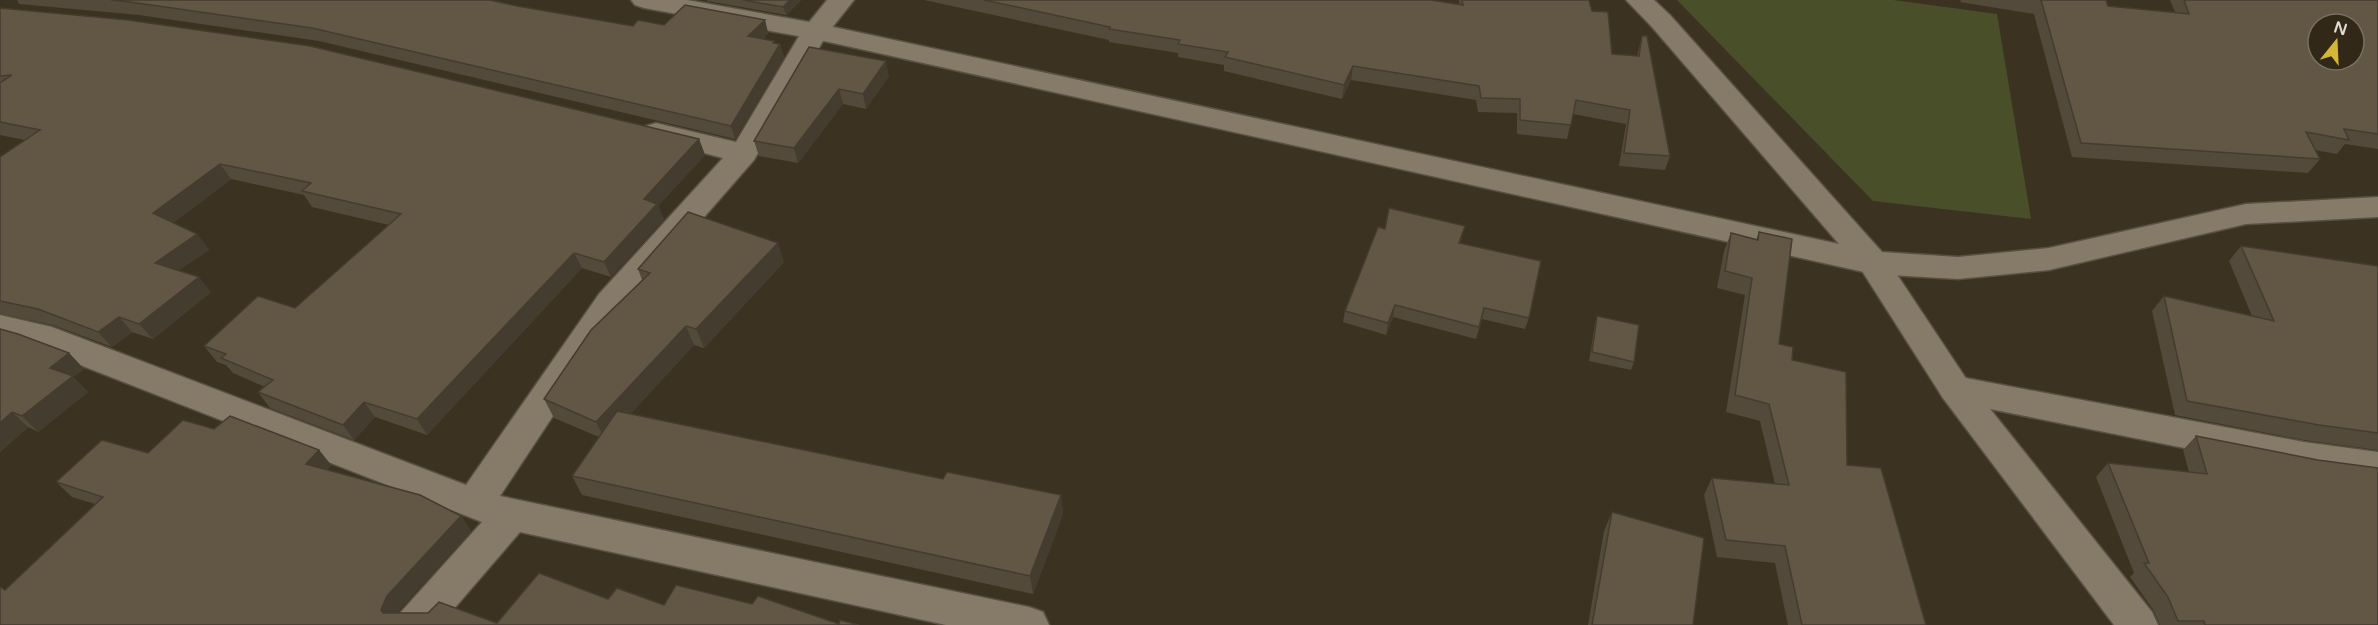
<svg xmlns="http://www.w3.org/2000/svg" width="2378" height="625" viewBox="0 0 2378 625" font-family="'Varela Round',sans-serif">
	<rect width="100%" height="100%" fill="#3c3222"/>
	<polygon fill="#495029" points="1677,0 1893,0 1997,14 2031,219 1873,201"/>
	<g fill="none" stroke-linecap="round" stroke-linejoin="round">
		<g stroke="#585042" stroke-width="3">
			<g id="minor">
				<polygon points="827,0 854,0 827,34 754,160 623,310 500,496 1029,607 1043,612 1049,625 946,625 520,532 440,625 395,625 401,612 482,522 34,347 0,339 0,315 52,327 466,485 599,294 723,158 646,138 642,132 646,126 656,123 736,142 802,31"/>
				<polygon points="1955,376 2304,442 2378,452 2378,482 2304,472 1955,402 1943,398 1938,389 1943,380"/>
			</g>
		</g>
		<g stroke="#585042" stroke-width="3">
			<polygon id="tertiary" points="1873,252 1884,255 1967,380 2152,612 2158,625 2114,625 1943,398 1857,263 1862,255"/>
		</g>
		<g stroke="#585042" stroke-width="3">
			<polygon id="secondary" points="631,0 687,0 815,23 1839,244 1652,27 1626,0 1654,0 1670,15 1882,252 1958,257 2049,248 2246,204 2378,197 2378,217 2246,224 2049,270 1958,279 1873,274 815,39 644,8 635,5"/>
		</g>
		<use href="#minor" fill="#867b69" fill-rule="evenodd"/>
		<use href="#tertiary" fill="#867b69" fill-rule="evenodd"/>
		<use href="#secondary" fill="#867b69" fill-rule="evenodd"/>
	</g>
	<g fill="#544a3b">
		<polygon points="17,0 490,0 517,6 633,26 765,20 768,33 763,39 774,41 775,43 780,44 784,57 735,139 319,41 139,15 19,4"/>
		<polygon points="707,0 801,0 786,15 707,1"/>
		<polygon points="924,0 1431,0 1459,4 1459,0 1589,0 1592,11 1612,54 1637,56 1642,36 1670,156 1665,170 1619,166 1626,124 1573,114 1567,139 1517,134 1517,113 1478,112 1476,100 1351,80 1342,99 1224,71 1224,65 1178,57 1178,53 1109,42 1109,40"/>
		<polygon points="1961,0 2106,0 2108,6 2175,12 2170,0 2378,0 2378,149 2345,144 2337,154 2315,150 2320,159 2308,173 2072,157 2034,14 1960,2"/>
		<polygon points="0,8 699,139 705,155 658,206 664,219 611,277 582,268 427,435 375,417 354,440 270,408 258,392 265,387 233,373 226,365 217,362 204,346 295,308 389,225 312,207 304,195 231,179 173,223 197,234 209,250 179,270 211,292 153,339 132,332 112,347 53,325 0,314 0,157 25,140 0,135"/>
		<polygon points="809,47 889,76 866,109 843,104 798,163 759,156 754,141"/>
		<polygon points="1385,229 1462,238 1460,243 1529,318 1525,329 1482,319 1476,339 1393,317 1386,335 1343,322 1345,311"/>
		<polygon points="1759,232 1779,344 1792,360 1847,465 1926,625 1788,625 1775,563 1717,557 1704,495 1712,478 1775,484 1760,421 1726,412 1745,295 1717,288 1724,251 1731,233 1756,240"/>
		<polygon points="2241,246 2378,266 2378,450 2304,440 2175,415 2152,311 2164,296 2252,316 2229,261"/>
		<polygon points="784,262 704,348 694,345 630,414 943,479 1061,495 1063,514 1033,594 582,495 572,476 599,437 554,418 544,399 642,280 638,269"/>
		<polygon points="1597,316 1634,362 1631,370 1589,361 1595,324"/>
		<polygon points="0,329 69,353 84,369 73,377 88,392 38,432 28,427 0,452"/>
		<polygon points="214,429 319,450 331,465 327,470 461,516 471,531 399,610 398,613 497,623 608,599 664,605 752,604 839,624 0,625 5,590 95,504 72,497 56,482 148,453"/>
		<polygon points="2196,436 2318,460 2378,625 2160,625 2154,611 2130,577 2134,573 2096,477 2108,463 2189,472 2183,450"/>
		<polygon points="1612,512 1693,625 1588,625 1604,531"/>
	</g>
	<g fill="#453c30">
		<polygon points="790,0 801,0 786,15 783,7"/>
		<polygon points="765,20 768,33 752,49 748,36"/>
		<polygon points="774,41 777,50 780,44 784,57 735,139 731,126"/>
		<polygon points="886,61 889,76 866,109 863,94"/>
		<polygon points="1353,66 1351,80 1342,99 1344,85"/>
		<polygon points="839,89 843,104 798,163 794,148"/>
		<polygon points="699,139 705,155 658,206 664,219 611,277 604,262 644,199"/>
		<polygon points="220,164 231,179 165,229 153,213"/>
		<polygon points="197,234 209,250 167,278 155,263"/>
		<polygon points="778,243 784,262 704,348 696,329"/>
		<polygon points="574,253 582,268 427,435 417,419"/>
		<polygon points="199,277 211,292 153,339 139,324"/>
		<polygon points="1395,305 1393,317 1386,335 1388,323"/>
		<polygon points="119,317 132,332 112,347 98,332"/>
		<polygon points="686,326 694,345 606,441 596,422"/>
		<polygon points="69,353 84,369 73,377 88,392 38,432 22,416 50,368"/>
		<polygon points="364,402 375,417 354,440 343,425"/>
		<polygon points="12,412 28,427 0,452 0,423"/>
		<polygon points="319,450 331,465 318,479 306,464"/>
		<polygon points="1061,495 1063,514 1033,594 1030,576"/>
		<polygon points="461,516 471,531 399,610 393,625 381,610 387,596"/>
	</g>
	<g fill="#625645" stroke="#453c30" stroke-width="1.5" fill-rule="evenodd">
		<polygon points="111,0 490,0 517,6 633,26 638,20 664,25 685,5 765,20 748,36 774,41 773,43 780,44 731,126 312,28 130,2"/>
		<polygon points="743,0 790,0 783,7"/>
		<polygon points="984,0 1431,0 1463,5 1462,0 1589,0 1592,11 1608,12 1612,54 1639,56 1642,36 1647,36 1670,156 1624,153 1630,110 1576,100 1571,125 1520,120 1520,99 1481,98 1479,86 1353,66 1344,85 1225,57 1228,52 1178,44 1180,40 1109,29 1110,27"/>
		<path d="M2039 0H2106L2108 6 2189 14 2184 0H2378V134L2344 129 2349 140 2306 132 2320 159 2081 143 2041 0ZM2318 24H2354V60H2318Z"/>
		<polygon points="0,8 128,20 310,46 699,139 644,199 657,204 604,262 574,253 417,419 364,402 343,425 258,392 273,380 221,358 226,354 204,346 258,296 295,308 401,214 302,191 311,183 220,164 153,213 197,234 155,263 199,277 139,324 119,317 98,332 38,309 0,301 0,157 40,130 0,122 0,83 12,75 0,76"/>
		<polygon points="809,47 886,61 863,94 839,89 794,148 754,141"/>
		<polygon points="1389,208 1465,226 1459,243 1541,261 1529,318 1484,308 1479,327 1395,305 1388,323 1345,311 1378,227 1385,229"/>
		<polygon points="688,212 778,243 696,329 686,326 596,422 544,399 591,330 650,273 638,269"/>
		<polygon points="1759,232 1792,239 1779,344 1793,347 1792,360 1846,372 1847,465 1881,468 1926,625 1802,625 1785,546 1726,540 1712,478 1789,485 1769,404 1735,395 1752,278 1725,271 1731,233 1758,240"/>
		<polygon points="2241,246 2378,266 2378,433 2319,425 2187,401 2164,296 2274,321"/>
		<polygon points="1597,316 1639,325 1634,362 1592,352"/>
		<polygon points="0,329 18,334 69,353 50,368 73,376 22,416 12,412 0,423"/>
		<polygon points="617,411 943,479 947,472 1061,495 1030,576 572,476"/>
		<polygon points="230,416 319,450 306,464 420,495 461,516 387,596 381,610 383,613 428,613 439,602 497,623 539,573 608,599 617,588 664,605 676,585 752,604 758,596 839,624 840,620 859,625 0,625 0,587 5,590 103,497 56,482 102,440 148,453 183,420 214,429"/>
		<polygon points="2196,436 2318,460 2378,468 2378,625 2205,625 2204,621 2178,621 2168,597 2144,563 2149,563 2108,463 2207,474"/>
		<polygon points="1612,512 1704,538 1693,625 1592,625"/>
	</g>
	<g transform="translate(2336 42) rotate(18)"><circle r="28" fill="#322818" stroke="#787062" stroke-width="1.5"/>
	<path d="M0-4.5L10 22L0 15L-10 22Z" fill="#d2b736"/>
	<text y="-9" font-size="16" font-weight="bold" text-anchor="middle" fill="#e2dcd2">N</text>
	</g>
</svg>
